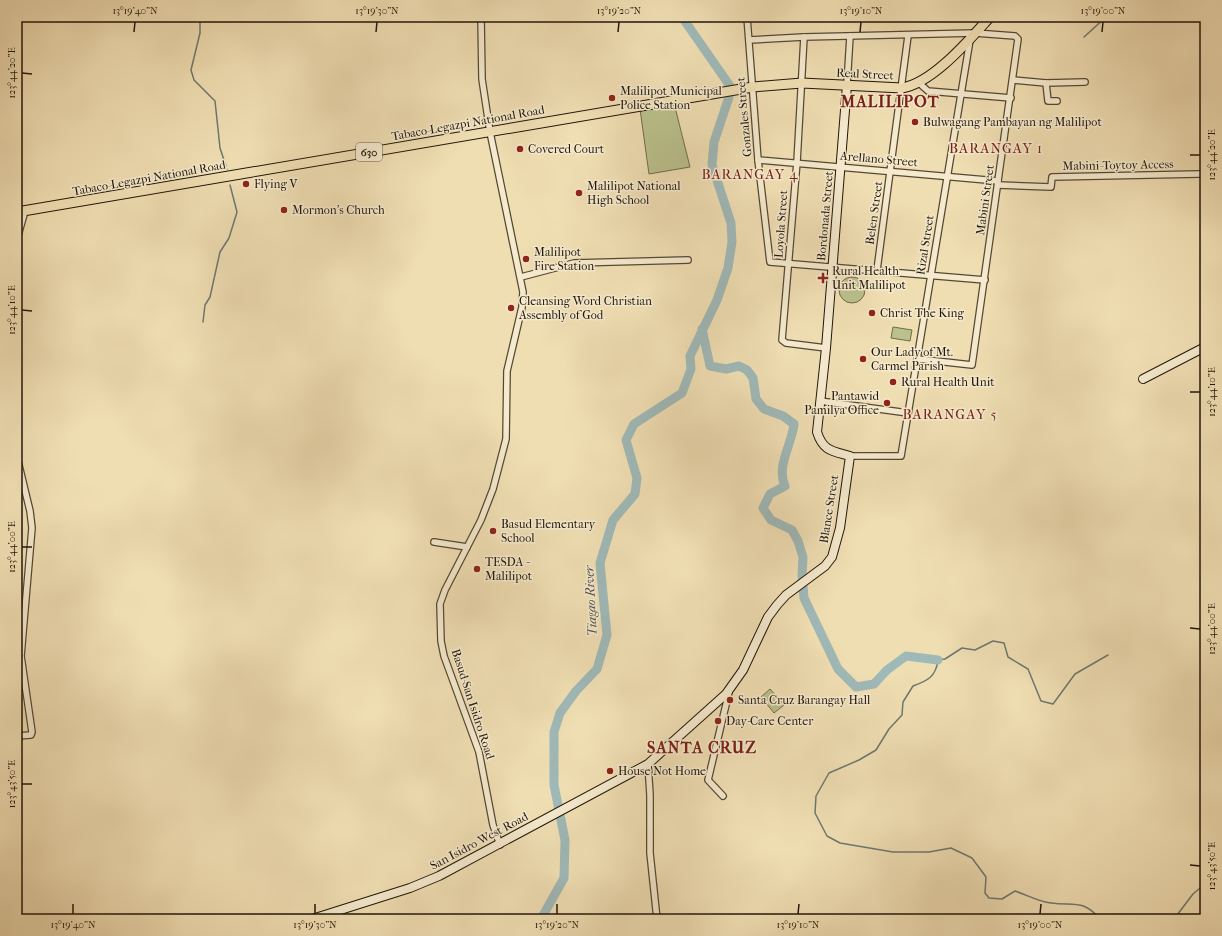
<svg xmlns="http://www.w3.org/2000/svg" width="1222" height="936" viewBox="0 0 1222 936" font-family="'IM FELL French Canon',serif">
	<rect width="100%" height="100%" fill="#f0deb3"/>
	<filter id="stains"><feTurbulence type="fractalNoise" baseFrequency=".005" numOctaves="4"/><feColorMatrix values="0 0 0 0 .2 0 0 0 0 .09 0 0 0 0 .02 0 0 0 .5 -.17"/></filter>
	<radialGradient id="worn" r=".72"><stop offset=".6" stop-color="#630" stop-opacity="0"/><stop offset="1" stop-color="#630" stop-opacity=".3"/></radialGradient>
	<g fill="#bac18c" stroke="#6e6c4a">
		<polygon points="674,103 690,167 649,174 640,109"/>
		<circle cx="852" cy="290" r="13"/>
		<polygon points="893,327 912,330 910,341 891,338"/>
		<polygon points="770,689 784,705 774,713 761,697"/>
	</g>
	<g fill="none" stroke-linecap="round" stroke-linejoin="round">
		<g stroke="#6d7872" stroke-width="1.5">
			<polyline points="200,17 200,33 191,70 194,80 215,101 220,148 227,169"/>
			<polyline points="1084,37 1106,17"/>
			<polyline points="203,322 205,305 210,297 220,252 229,238 237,212 230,185"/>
			<path d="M1100 919C1083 899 1074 906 1051 903 1039 902 1027 895 1015 891L1002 899 989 898 985 893 986 877 972 858 951 848 929 852H893L840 843 827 836 815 813 816 796 829 773 859 760 876 750 889 729 902 715 903 702 913 686C927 681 936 677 938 660L945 659 962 648 975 650 993 641 1004 643 1008 657 1028 669 1041 701 1053 704 1075 674 1108 655"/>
			<polyline points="1174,919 1193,894 1205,884"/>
		</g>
		<g stroke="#9fb9b8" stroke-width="9">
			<path d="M702 329 710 366 726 369 739 366 747 370 753 378 756 399 764 409 783 416 794 424C792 444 776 466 785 486L770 494 763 508 771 520 792 530 798 541 803 557 802 575 804 598 838 669 856 687 874 684 887 670 906 656 938 660"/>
			<polyline points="541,919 564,878 565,840 554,785 554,732 560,713 576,691 597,669 607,635 600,563 613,520 635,494 637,478 626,440 634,424 682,393 691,369 690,356 717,300 728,268 732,242 731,223 712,165 714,142 729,97 730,86 682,17"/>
		</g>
		<g stroke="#554833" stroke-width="8">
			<g id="street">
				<polyline points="481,17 482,79 490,132 523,292 522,307 507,371 506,439 493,489 481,520 445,590 440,604 441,641 444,656 479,752 493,825 500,845"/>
				<polyline points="747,17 758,160 770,262 985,280"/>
				<polyline points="804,37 797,162 782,340 786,343 826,348"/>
				<polyline points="749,40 804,37 975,33 1015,36 1018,39 972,365 918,359"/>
				<polyline points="1013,80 1046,83 1085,82"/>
				<polyline points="919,83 928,91 1011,98"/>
				<polyline points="1046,83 1048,101 1057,101"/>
				<polyline points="847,85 850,36"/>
				<polyline points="758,160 998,181"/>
				<polyline points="998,185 1051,187 1052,177 1199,174"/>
				<polyline points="17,239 25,211"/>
				<polyline points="877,270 908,36"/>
				<polyline points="521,277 574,263 688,260"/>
				<polyline points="17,324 17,342"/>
				<polyline points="820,401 908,413"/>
				<polyline points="850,456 901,456 970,40"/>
				<polyline points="17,457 30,511 32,528 21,656 32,732 31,735 17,736"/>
				<polyline points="434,542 467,547"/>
				<polyline points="648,764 650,795 650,853 657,919"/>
				<polyline points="723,796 708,780 729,692"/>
			</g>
		</g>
		<g stroke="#211608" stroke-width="10">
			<g id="secondary">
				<polyline points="1143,379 1205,347"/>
				<path d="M312 919 410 888 439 876 648 764 726 694 743 670 768 617 777 605 786 595 825 566 832 557 840 528 850 456C832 451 823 451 817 432L826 348 847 85"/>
			</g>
		</g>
		<g stroke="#211608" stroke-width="11">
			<path id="primary" d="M17 212 753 87 802 83 902 88C933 83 969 40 990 17"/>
		</g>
		<use href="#street" stroke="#f5eace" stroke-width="5.5"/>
		<use href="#secondary" stroke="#f5eace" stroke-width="8"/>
		<use href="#primary" stroke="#f0deb3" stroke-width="9"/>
	</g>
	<path fill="none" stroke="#211608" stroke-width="1.5" d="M134 32 135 22M376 32 377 22M618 32 619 22M860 32 861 22M1102 32 1103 22M22 73 32 74M1190 155H1200M22 310 32 311M1190 392H1200M22 547H32M1190 628 1200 629M22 784H32M1190 865 1200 866M73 914V904M315 914V904M557 914V904M798 914 799 904M1040 914 1041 904"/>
	<g fill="#8f2418" stroke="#f5eace" stroke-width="1.5">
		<circle cx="612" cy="98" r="4"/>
		<circle cx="915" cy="122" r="4"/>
		<circle cx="520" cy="149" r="4"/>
		<circle cx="246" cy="184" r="4"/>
		<circle cx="579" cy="193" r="4"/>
		<circle cx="284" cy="210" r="4"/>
		<circle cx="526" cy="259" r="4"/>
		<path d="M821 272h4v4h4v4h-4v4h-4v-4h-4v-4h4z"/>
		<circle cx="511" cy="308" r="4"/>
		<circle cx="872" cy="313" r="4"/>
		<circle cx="863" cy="359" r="4"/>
		<circle cx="893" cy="382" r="4"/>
		<circle cx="887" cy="403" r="4"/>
		<circle cx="493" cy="531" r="4"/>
		<circle cx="477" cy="569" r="4"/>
		<circle cx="730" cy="700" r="4"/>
		<circle cx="718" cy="721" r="4"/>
		<circle cx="610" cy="771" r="4"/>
	</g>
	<g text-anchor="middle" stroke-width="3" stroke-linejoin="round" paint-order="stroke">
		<rect fill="#f5eace" stroke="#615643" stroke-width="1" x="356" y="143" width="26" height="18" rx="3"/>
		<g font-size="11" font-weight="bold" fill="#211608">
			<text x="369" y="156">630</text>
		</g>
		<g font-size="12" fill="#211608" stroke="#f5eace">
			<text transform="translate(865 74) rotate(3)" y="4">Real Street</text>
			<text transform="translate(744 117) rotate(-95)" y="4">Gonzales Street</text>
			<text transform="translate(468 123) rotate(-10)" y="4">Tabaco-Legazpi National Road</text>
			<text transform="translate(879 159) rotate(5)" y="4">Arellano Street</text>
			<text transform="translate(1118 165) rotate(-1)" y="4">Mabini-Toytoy Access</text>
			<text transform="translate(149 178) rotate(-10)" y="4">Tabaco-Legazpi National Road</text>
			<text transform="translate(985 200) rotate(-82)" y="4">Mabini Street</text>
			<text transform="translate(874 213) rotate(-82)" y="4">Belen Street</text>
			<text transform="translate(825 216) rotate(-85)" y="4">Bordonada Street</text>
			<text transform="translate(781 224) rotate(-86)" y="4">Loyola Street</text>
			<text transform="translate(925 245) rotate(-81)" y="4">Rizal Street</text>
			<text transform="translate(829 509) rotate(-81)" y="4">Blance Street</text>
			<text transform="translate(473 704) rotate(72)" y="4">Basud-San Isidro Road</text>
			<text transform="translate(479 841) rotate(-28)" y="4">San Isidro West Road</text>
		</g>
		<g font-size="12" fill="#211608" stroke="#f5eace" text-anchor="start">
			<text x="620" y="95">Malilipot Municipal<tspan x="620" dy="14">Police Station</tspan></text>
			<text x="923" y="126">Bulwagang Pambayan ng Malilipot</text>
			<text x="528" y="153">Covered Court</text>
			<text x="254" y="188">Flying V</text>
			<text x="587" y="190">Malilipot National<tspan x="587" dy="14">High School</tspan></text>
			<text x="292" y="214">Mormon's Church</text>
			<text x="534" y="256">Malilipot<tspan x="534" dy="14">Fire Station</tspan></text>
			<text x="832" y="275">Rural Health<tspan x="832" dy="14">Unit Malilipot</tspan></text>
			<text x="519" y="305">Cleansing Word Christian<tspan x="519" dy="14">Assembly of God</tspan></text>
			<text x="880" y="317">Christ The King</text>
			<text x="871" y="356">Our Lady of Mt.<tspan x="871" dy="14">Carmel Parish</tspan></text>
			<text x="901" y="386">Rural Health Unit</text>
			<text x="879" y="400" text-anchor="end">Pantawid<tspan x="879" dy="14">Pamilya Office</tspan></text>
			<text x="501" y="528">Basud Elementary<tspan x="501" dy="14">School</tspan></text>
			<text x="485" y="566">TESDA -<tspan x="485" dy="14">Malilipot</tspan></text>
			<text x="738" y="704">Santa Cruz Barangay Hall</text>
			<text x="726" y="725">Day-Care Center</text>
			<text x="618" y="775">House Not Home</text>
		</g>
		<g font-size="13" font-style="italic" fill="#4d4f46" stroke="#f5eace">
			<text transform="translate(590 601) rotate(-93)" y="5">Tiagao River</text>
		</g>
		<g font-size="14" letter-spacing="1" fill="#7a1f14" stroke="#f5eace">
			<text x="996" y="153">BARANGAY 1</text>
			<text x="750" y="179">BARANGAY 4</text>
			<text x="950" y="419">BARANGAY 5</text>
		</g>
		<g font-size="16" font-weight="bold" letter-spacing="1" fill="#7a1f14" stroke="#f5eace">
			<text x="890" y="107">MALILIPOT</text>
			<text x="702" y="753">SANTA CRUZ</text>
		</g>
	</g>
	<rect width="1222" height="936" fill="none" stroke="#f0deb3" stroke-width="44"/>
	<rect x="22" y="22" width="1178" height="892" fill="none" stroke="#211608" stroke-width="1.5"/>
	<g font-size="10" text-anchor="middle" fill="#211608">
		<text x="135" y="14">13°19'40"N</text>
		<text x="377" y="14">13°19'30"N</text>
		<text x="619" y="14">13°19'20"N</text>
		<text x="861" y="14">13°19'10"N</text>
		<text x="1103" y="14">13°19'00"N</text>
		<text transform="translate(11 73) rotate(-90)" y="4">123°44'20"E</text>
		<text transform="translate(1211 155) rotate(-90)" y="4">123°44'20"E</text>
		<text transform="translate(11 310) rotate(-90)" y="4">123°44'10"E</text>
		<text transform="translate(1211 392) rotate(-90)" y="4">123°44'10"E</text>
		<text transform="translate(11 547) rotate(-90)" y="4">123°44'00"E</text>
		<text transform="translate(1211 629) rotate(-90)" y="4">123°44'00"E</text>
		<text transform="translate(11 784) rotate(-90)" y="4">123°43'50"E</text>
		<text transform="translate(1211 866) rotate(-90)" y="4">123°43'50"E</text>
		<text x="73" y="928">13°19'40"N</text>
		<text x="315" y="928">13°19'30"N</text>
		<text x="557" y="928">13°19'20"N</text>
		<text x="798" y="928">13°19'10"N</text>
		<text x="1040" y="928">13°19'00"N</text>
	</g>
	<rect width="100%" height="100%" filter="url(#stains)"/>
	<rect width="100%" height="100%" fill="url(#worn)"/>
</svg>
